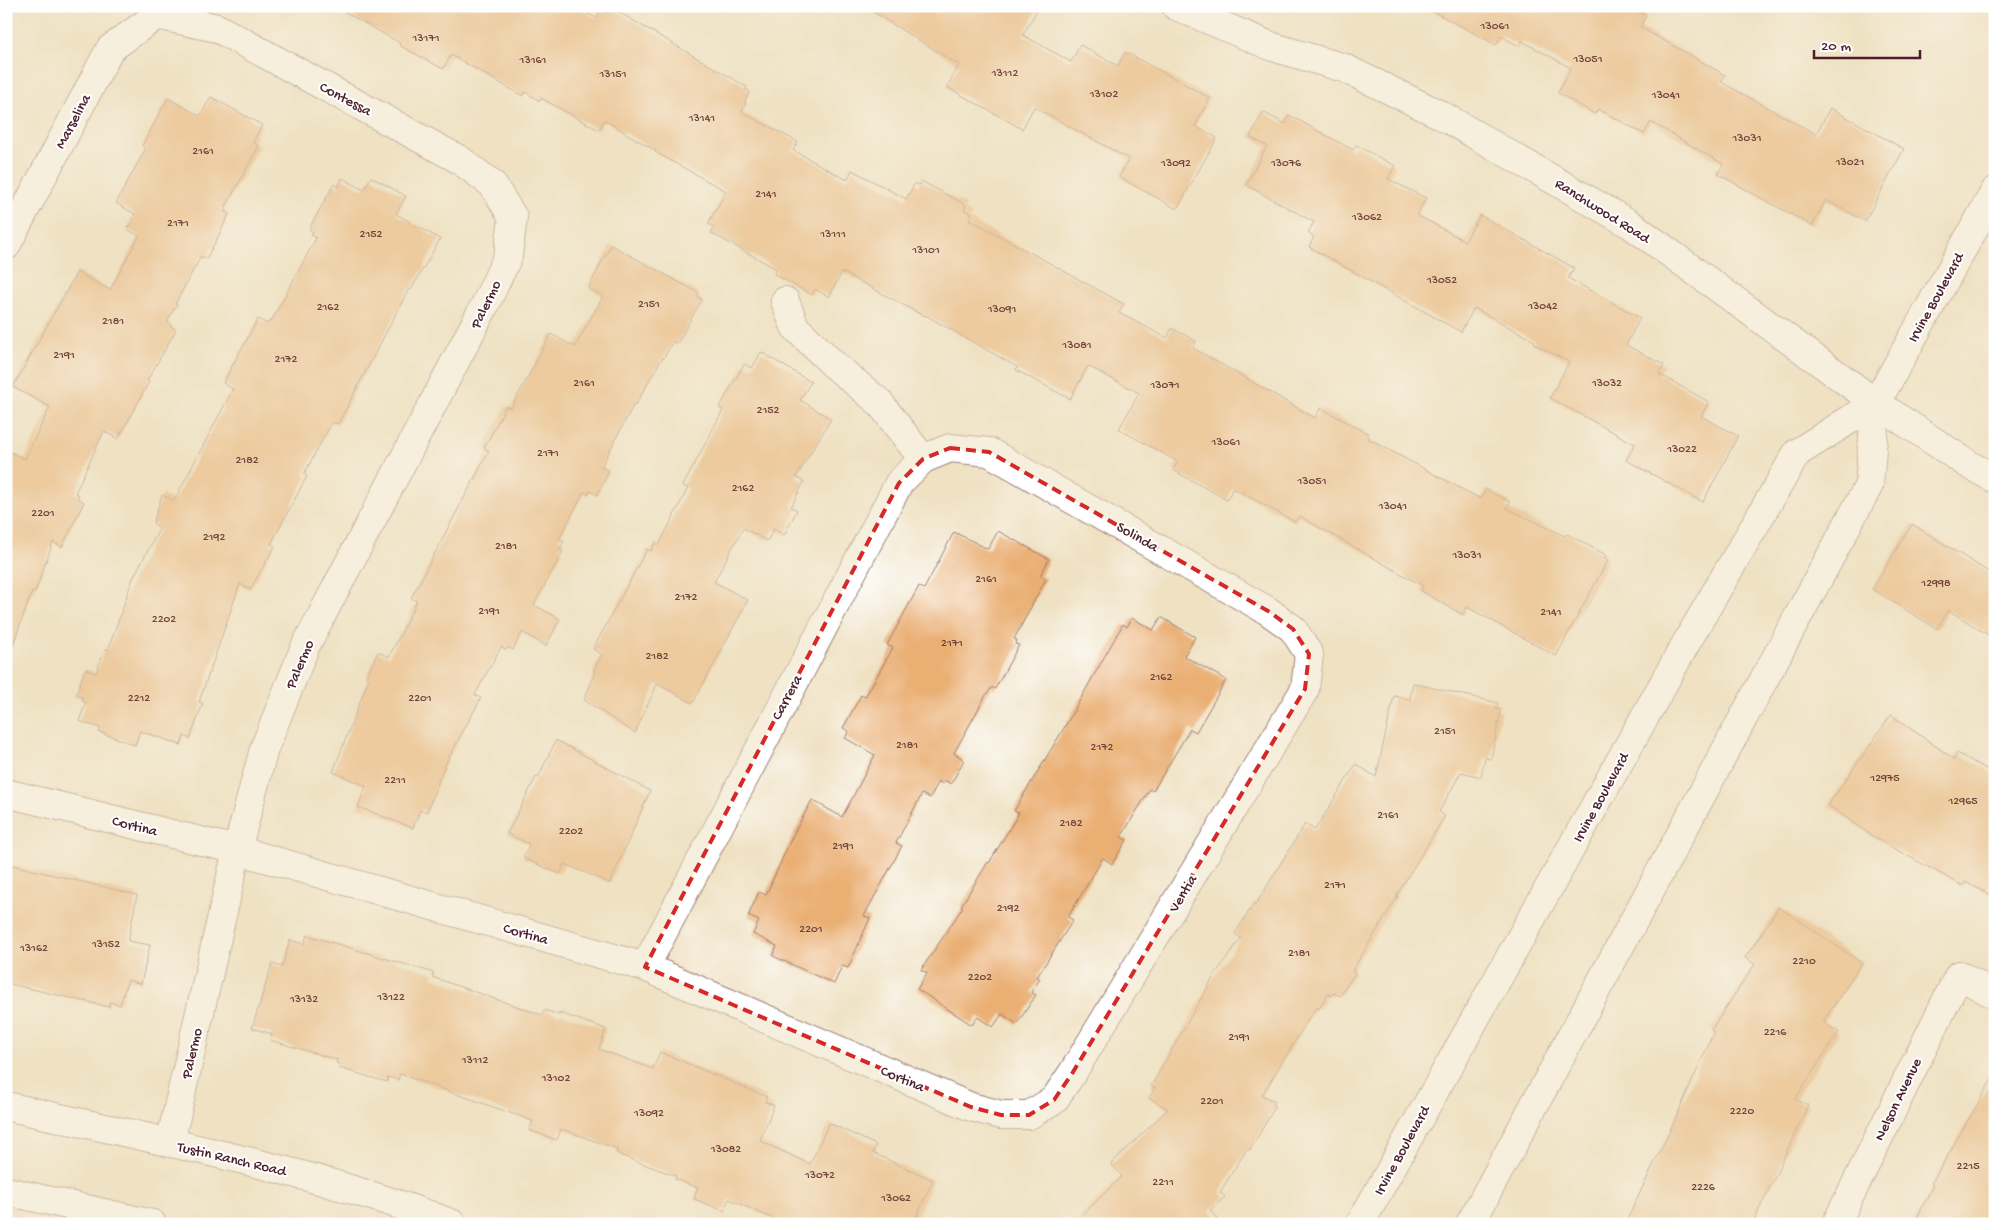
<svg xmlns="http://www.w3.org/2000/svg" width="2001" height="1230" viewBox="0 0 2001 1230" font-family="'Gochi Hand',sans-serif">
	<rect width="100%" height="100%" fill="#fff"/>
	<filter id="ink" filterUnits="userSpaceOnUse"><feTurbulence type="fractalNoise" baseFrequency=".02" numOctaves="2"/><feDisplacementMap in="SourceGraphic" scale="10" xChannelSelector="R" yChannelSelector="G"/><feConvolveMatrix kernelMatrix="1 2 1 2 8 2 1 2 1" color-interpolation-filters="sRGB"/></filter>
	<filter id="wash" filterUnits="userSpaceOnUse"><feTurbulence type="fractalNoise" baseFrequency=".0096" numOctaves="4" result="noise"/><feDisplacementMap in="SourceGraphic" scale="20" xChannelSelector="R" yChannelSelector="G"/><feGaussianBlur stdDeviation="1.12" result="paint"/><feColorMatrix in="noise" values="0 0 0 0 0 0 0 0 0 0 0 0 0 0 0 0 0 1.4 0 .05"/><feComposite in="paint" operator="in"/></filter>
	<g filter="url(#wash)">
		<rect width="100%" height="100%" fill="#efe1c2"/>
		<g id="blocks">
			<g fill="#eaaf73">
				<polygon points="334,6 575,6 596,18 601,10 607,13 610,7 747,87 746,90 750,92 744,102 746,103 742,112 798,142 793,150 847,180 852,170 906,199 915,183 919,185 921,181 966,205 964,210 972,214 969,219 1124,304 1119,313 1167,338 1172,328 1196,341 1193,348 1315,418 1321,408 1369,434 1367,438 1458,487 1481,499 1486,489 1510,502 1506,508 1565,536 1567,534 1606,555 1605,559 1608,560 1556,656 1467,607 1463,615 1421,591 1423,586 1299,516 1295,522 1233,488 1227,500 1173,470 1178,462 1119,429 1139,393 1088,366 1070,399 1016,370 1017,367 925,315 924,316 842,272 829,297 815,289 812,295 774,274 777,269 711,233 714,227 708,224 726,191 655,152 656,151 604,120 599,130 541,98 540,101 525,92 523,96 451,55 443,69 399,45 400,43"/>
				<polygon points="863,6 1039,6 1023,35 1071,62 1080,45 1118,66 1125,52 1210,98 1195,126 1217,138 1177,209 1119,177 1129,159 1034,107 1022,129 947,87 959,65"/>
				<polygon points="1423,6 1629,6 1646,16 1640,27 1725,75 1721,82 1816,134 1830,108 1904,149 1865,221 1826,200 1812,226 1718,174 1723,164 1651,122 1644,134 1598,109 1595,114 1558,93 1571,68 1522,41 1519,46 1501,36 1496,45"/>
				<polygon points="211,97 262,125 253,142 259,146 226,206 225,212 229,214 219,235 206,259 201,256 175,304 177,304 167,322 171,324 170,326 176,330 147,381 149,382 118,439 104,431 75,493 79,495 77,498 84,502 62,547 53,542 35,592 32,592 10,653 6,652 6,450 25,459 50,407 13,387 77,272 110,290 139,236 127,229 135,214 116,203 146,148 142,146 168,98 200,116"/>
				<polygon points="1263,112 1285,124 1289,115 1353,150 1356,145 1395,166 1388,179 1426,198 1417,215 1465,241 1480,215 1574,268 1568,278 1640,318 1626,345 1664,365 1659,374 1709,402 1701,416 1738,436 1703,502 1626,460 1635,444 1550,398 1569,362 1534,344 1535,341 1474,308 1461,332 1309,247 1314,237 1308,233 1314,222 1246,185 1267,146 1250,137"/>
				<polygon points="371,177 406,196 396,214 440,239 411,290 409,289 338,424 332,422 304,474 307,476 271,544 275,546 250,590 240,584 199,702 203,703 190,739 184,736 181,745 140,731 135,745 99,732 100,728 79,721 86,703 82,701 83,698 76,695 85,669 96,673 105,649 108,650 133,578 160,528 153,523 162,495 174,501 233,389 223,383 258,319 267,324 269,321 271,322 316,238 311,235 313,232 309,229 334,184 338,187 342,178 364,190"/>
				<polygon points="611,245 699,293 697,297 702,299 677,344 673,341 663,359 662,358 636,404 634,404 601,467 609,471 597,495 590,491 588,495 584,492 559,539 564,541 559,550 563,551 534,605 560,619 546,646 522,632 513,650 508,647 506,650 501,647 475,695 481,698 444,767 427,812 420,810 413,828 358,807 366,786 333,772 369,678 366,677 378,652 389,657 417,601 411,598 489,451 484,448 506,406 511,408 551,334 575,347 603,296 588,288"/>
				<polygon points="761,352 811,382 800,400 831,419 796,477 804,482 791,507 797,510 784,535 774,529 767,541 743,528 714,582 748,600 693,703 657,684 635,733 584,700 595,672 593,671 602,654 593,649 647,549 651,551 655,543 659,545 688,488 683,486 723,410 719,408 744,364 752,368"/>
				<polygon points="1912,524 1995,576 1995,639 1948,610 1937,629 1872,589"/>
				<polygon points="998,531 1049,559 1040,576 1046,579 1014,639 1017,640 1015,644 1019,645 995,689 992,687 986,695 954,753 964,760 951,784 944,780 943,784 939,781 930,798 922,794 896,843 902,846 864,916 870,918 848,968 842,966 834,984 773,956 777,946 753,934 759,921 748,916 759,892 766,895 792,837 812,800 842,817 875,755 845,738 849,731 843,728 861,695 865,697 893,648 887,645 919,586 924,589 954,532 988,549"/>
				<polygon points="1161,617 1195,637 1184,656 1226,680 1196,732 1190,729 1153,791 1150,789 1121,837 1127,840 1112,864 1103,858 1068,917 1073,920 1037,977 1040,979 1031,992 1036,995 1017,1024 1002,1014 993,1027 977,1017 972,1025 917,989 927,973 921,970 963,907 961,906 988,862 989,863 1019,813 1014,811 1064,728 1123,624 1127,627 1132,618 1153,630"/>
				<polygon points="1413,683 1498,703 1496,709 1501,710 1491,759 1485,758 1481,777 1461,772 1439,812 1445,816 1396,896 1398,896 1352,971 1355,973 1340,996 1333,993 1332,996 1328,994 1319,1009 1316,1007 1262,1095 1275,1102 1273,1105 1275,1107 1250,1150 1247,1149 1220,1192 1225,1197 1210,1210 1221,1224 1073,1224 1122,1176 1111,1164 1168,1109 1149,1098 1155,1088 1151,1086 1214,976 1241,938 1235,934 1254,903 1256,904 1305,824 1315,830 1356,764 1376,777 1394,696 1410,699"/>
				<polygon points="1891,715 1954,759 1957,753 1995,774 1995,897 1965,882 1963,886 1875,838 1828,805"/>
				<polygon points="556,740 650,791 610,883 564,864 560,874 523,858 529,844 507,834 536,777 538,778"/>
				<polygon points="12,865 137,895 128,941 150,945 141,984 128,980 120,1005 110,1002 109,1007 6,983 6,892"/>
				<polygon points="1779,907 1862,963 1823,1022 1839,1032 1795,1099 1808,1105 1775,1177 1752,1224 1625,1224 1673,1124 1714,1032 1711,1030 1755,964 1745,958"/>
				<polygon points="307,935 434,973 432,977 542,1015 544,1010 560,1015 560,1013 606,1029 599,1049 653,1069 660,1052 767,1097 765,1102 774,1105 760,1141 810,1164 829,1123 876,1145 873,1153 933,1180 913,1224 785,1224 729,1199 724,1211 694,1199 698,1188 675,1179 676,1176 622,1156 616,1152 617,1149 561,1129 557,1140 529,1130 533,1121 400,1074 398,1080 388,1077 387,1082 339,1068 340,1064 336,1063 338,1060 270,1040 272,1034 252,1028 272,964 282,967 290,940 304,944"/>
				<polygon points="1995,1074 1995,1224 1914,1224 1933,1185 1931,1184"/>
			</g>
		</g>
	</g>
	<g filter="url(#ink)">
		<use href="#blocks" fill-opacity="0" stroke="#9c8076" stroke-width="1"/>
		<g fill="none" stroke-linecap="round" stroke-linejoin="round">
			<g stroke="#9c8076" stroke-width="30">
				<g id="minor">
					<polyline points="1176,6 1273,47 1344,68 1441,115 1630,224 1876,403 1968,464 1995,479"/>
					<polyline points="6,246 110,49 157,15 217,28 460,160 492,184 513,217 508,256 486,303 305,647 264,749 237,850 170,1143"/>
					<polyline points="785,301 795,327 833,364 879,402 923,459"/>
					<polyline points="6,793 237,850 645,967 971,1107 1001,1115 1029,1115 1054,1100 1073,1072 1305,689 1309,654 1293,629 1268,611 989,452 950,448 923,459 899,483 645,967"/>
					<polyline points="1836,1224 1959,975 1995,995"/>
				</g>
			</g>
			<g stroke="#9c8076" stroke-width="30">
				<g id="major">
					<path d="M6 1106C156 1140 309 1169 453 1224"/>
					<polyline points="6,1191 152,1224"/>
					<polyline points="1360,1224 1689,638 1797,453 1876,403"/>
					<polyline points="1470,1224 1869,485 1876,403 1995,191"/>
				</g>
			</g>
			<use href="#minor" stroke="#fff" stroke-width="28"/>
			<use href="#major" stroke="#fff" stroke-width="28"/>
		</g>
	</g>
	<path d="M0 0H2001V1230H0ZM950 448 989 452 1268 611 1293 629 1309 654 1305 689 1073 1072 1054 1100 1029 1115H1001L971 1107 645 967 899 483 923 459Z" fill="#efe1c2" fill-opacity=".55" fill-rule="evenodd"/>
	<path fill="none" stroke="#d62828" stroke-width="4" stroke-dasharray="10 6" stroke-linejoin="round" d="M950 448 989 452 1268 611 1293 629 1309 654 1305 689 1073 1072 1054 1100 1029 1115H1001L971 1107 645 967 899 483 923 459Z"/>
	<g text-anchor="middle" stroke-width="4" stroke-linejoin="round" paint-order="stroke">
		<g font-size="12" fill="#72433d">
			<text x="1495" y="29">13061</text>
			<text x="426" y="41">13171</text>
			<text x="1588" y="62">13051</text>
			<text x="533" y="63">13161</text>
			<text x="1005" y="76">13112</text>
			<text x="613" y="77">13151</text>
			<text x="1104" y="97">13102</text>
			<text x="1666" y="98">13041</text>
			<text x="702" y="121">13141</text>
			<text x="1747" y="141">13031</text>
			<text x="203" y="154">2161</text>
			<text x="1850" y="165">13021</text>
			<text x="1176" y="166">13092</text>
			<text x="1286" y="166">13076</text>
			<text x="766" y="197">2141</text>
			<text x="1367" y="220">13062</text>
			<text x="178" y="226">2171</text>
			<text x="371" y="237">2152</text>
			<text x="833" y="237">13111</text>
			<text x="926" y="253">13101</text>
			<text x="1442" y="283">13052</text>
			<text x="649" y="307">2151</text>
			<text x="1543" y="309">13042</text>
			<text x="328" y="310">2162</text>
			<text x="1002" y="312">13091</text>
			<text x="113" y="324">2181</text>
			<text x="1077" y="348">13081</text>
			<text x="64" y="358">2191</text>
			<text x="286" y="362">2172</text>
			<text x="584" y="386">2161</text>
			<text x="1607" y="386">13032</text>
			<text x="1165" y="388">13071</text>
			<text x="768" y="413">2152</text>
			<text x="1226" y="445">13061</text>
			<text x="1682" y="452">13022</text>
			<text x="548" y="456">2171</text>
			<text x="247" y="463">2182</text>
			<text x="1312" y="484">13051</text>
			<text x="743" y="491">2162</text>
			<text x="1393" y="509">13041</text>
			<text x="43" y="516">2201</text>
			<text x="214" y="540">2192</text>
			<text x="506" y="549">2181</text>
			<text x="1467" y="558">13031</text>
			<text x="986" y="582">2161</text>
			<text x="1936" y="586">12998</text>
			<text x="686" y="600">2172</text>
			<text x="489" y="614">2191</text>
			<text x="1551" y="615">2141</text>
			<text x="164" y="622">2202</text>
			<text x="952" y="646">2171</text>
			<text x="657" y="659">2182</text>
			<text x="1161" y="680">2162</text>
			<text x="139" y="701">2212</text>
			<text x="420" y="701">2201</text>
			<text x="1445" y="734">2151</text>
			<text x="907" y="748">2181</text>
			<text x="1102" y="750">2172</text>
			<text x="1885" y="781">12975</text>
			<text x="395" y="783">2211</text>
			<text x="1963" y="804">12965</text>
			<text x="1388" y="818">2161</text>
			<text x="1071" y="826">2182</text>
			<text x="571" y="834">2202</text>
			<text x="843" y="849">2191</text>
			<text x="1335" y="888">2171</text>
			<text x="1008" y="911">2192</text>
			<text x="811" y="932">2201</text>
			<text x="106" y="947">13152</text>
			<text x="34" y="951">13162</text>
			<text x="1299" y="956">2181</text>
			<text x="1804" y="964">2210</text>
			<text x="980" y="980">2202</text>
			<text x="391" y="1000">13122</text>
			<text x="304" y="1002">13132</text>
			<text x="1775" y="1035">2216</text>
			<text x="1239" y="1040">2191</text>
			<text x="475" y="1063">13112</text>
			<text x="556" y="1081">13102</text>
			<text x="1212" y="1104">2201</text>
			<text x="1742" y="1114">2220</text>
			<text x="649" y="1116">13092</text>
			<text x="726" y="1152">13082</text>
			<text x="1968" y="1169">2215</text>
			<text x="820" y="1178">13072</text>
			<text x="1163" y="1185">2211</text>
			<text x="1703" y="1190">2226</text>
			<text x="896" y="1201">13062</text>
		</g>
		<g font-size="15" fill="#4a1f2b" stroke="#fff">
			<text transform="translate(346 98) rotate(28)" y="5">Contessa</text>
			<text transform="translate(72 121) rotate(-62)" y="5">Marselina</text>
			<text transform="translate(1603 210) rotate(32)" y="5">Ranchwood Road</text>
			<text transform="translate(1935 297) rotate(-61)" y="5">Irvine Boulevard</text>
			<text transform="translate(485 304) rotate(-64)" y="5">Palermo</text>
			<text transform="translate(1138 536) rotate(30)" y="5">Solinda</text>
			<text transform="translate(299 664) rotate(-67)" y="5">Palermo</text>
			<text transform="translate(786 697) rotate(-62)" y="5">Carrera</text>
			<text transform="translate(1600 797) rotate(-61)" y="5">Irvine Boulevard</text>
			<text transform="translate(135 825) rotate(14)" y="5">Cortina</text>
			<text transform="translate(1182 893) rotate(-59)" y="5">Ventia</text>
			<text transform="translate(526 933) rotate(16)" y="5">Cortina</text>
			<text transform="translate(191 1053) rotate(-77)" y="5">Palermo</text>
			<text transform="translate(903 1078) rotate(23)" y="5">Cortina</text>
			<text transform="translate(1897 1099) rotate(-64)" y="5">Nelson Avenue</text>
			<text transform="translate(1401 1150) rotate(-61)" y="5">Irvine Boulevard</text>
			<text transform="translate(232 1158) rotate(13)" y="5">Tustin Ranch Road</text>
		</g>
	</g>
	<rect width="2001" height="1230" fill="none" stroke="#fff" stroke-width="25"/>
	<path d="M1814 50v8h106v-8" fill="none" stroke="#4a1f2b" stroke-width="2.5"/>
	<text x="1821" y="50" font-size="15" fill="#4a1f2b" stroke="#ffffff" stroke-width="4" paint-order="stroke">20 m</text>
</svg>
